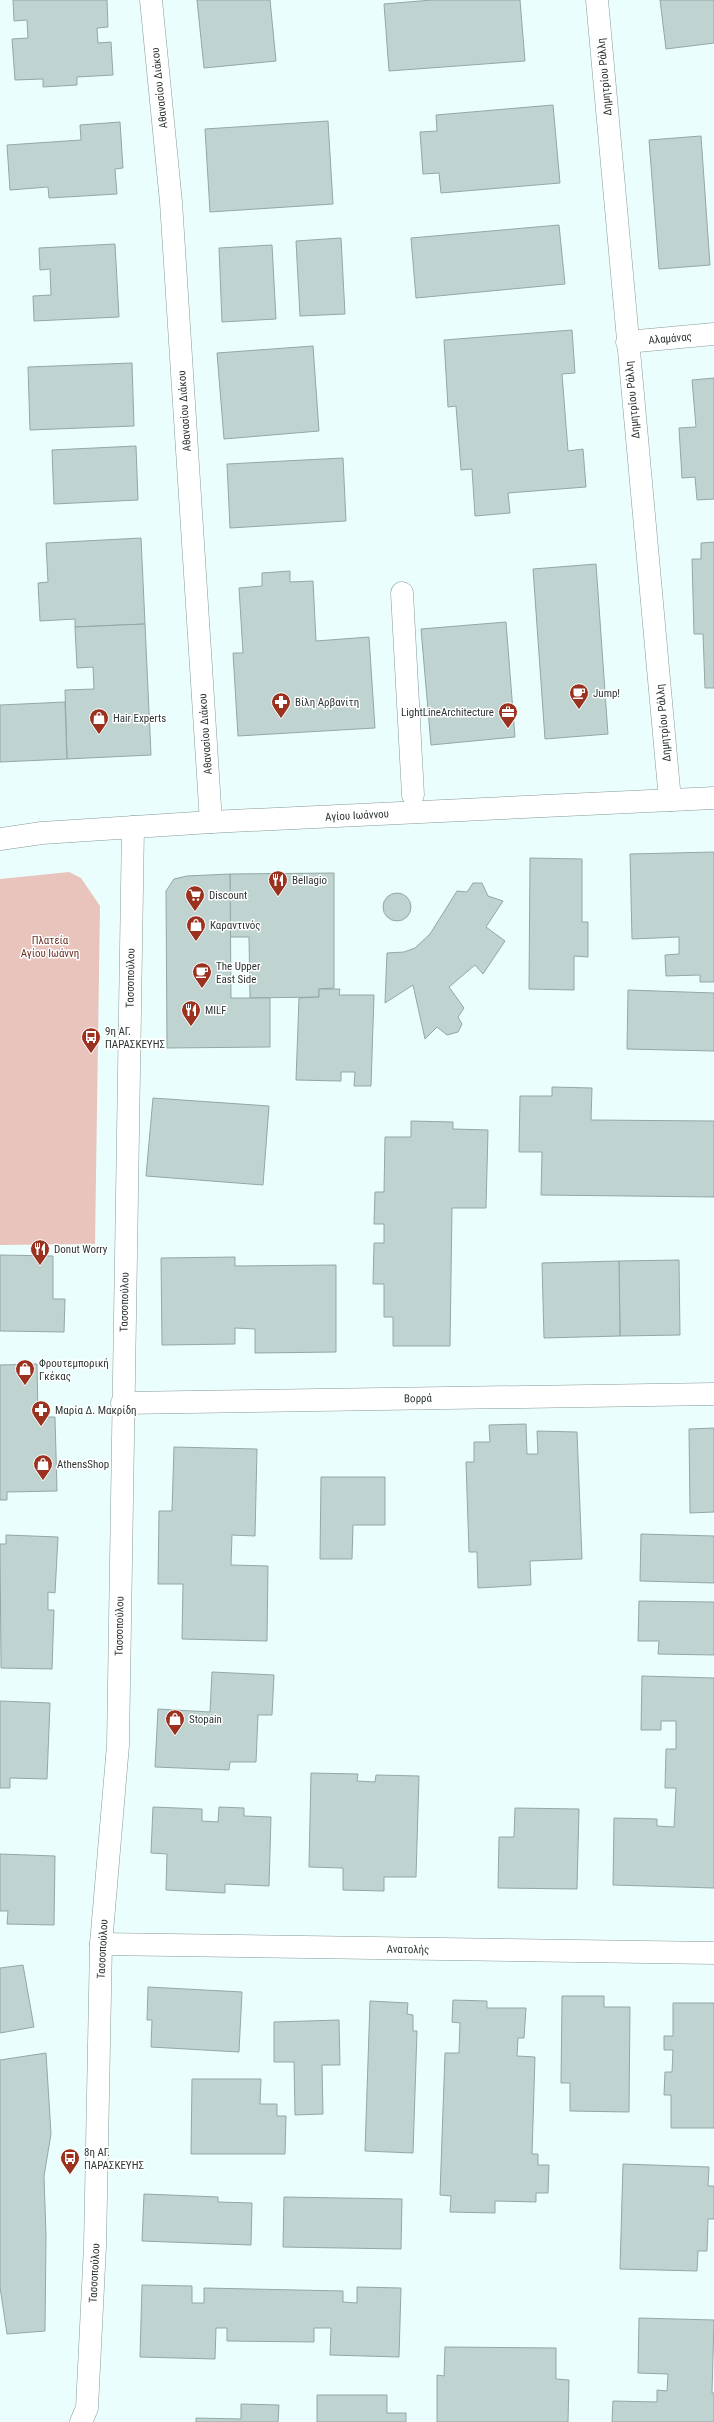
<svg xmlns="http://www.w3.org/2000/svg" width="714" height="2422" viewBox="0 0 714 2422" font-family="'Roboto Condensed',sans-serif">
	<rect width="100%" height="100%" fill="#eafffd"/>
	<polygon fill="#e8c4bc" points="69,872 81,878 100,906 95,1244 0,1245 0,879"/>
	<g fill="#bfd3d1" stroke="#94a7a5">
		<polygon points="13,0 107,0 108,27 97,28 98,43 111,42 113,75 77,77 77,85 43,87 43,79 15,80 12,39 28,38 27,20 14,21"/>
		<polygon points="197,0 270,0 276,61 204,68"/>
		<polygon points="432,0 520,0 525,61 389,71 384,4"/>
		<polygon points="660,0 714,0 714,43 666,49"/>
		<polygon points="553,105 560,183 441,193 439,173 423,174 420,132 437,131 436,115"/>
		<polygon points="328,121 333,204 210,212 205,129"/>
		<polygon points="120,122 123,168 115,169 117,194 49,198 48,187 10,190 7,145 81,140 80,125"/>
		<polygon points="701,136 710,265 659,269 649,140"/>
		<polygon points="559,225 565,284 416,298 411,238"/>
		<polygon points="341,238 345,314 300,316 296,241"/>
		<polygon points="115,244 119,317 34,321 33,296 51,295 50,269 40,270 39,248"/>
		<polygon points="272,245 276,319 222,322 219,248"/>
		<polygon points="572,330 575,373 562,374 568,451 583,449 586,487 508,493 510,513 475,516 472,469 461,470 456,406 448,407 444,340"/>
		<polygon points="313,346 319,431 224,439 217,353"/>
		<polygon points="132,363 134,426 30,430 28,367"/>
		<polygon points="714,378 714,499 697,500 695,477 682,478 679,428 696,427 692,380"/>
		<polygon points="136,446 138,500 54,504 52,450"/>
		<polygon points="343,458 346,521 230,528 227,464"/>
		<polygon points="141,538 145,624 75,627 75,619 40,621 38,583 48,582 46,543"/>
		<polygon points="714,542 714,688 705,688 703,634 694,634 692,559 701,559 701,543"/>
		<polygon points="596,564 608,734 545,739 533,569"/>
		<polygon points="290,571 290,582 313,581 316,641 369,637 375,728 238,736 233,653 243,653 239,588 262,586 262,573"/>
		<polygon points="506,622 515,737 431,745 421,629"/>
		<polygon points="145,624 151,755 67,759 65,690 94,689 93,667 77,668 75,627"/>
		<polygon points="65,702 67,759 0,762 0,705"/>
		<polygon points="714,852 714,982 700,982 700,975 666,976 665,955 679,954 679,937 632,939 630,854"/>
		<polygon points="530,858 582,859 582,922 588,922 588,957 574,956 574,990 529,989"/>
		<polygon points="334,873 334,988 319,989 319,997 250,998 249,937 230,937 230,874"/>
		<polygon points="230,874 231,998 270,998 270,1047 167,1048 166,891 174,879 187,876"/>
		<polygon points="473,883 482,883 488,896 503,901 486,927 505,941 483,974 475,965 449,987 464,1008 458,1017 462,1024 458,1032 447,1035 437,1027 425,1039 413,985 385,1003 387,953 404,952 415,948 430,934 457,891 467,892"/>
		<circle cx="397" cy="907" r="14"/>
		<polygon points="319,989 340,989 339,995 374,995 371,1086 354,1086 355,1072 341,1072 341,1081 296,1080 299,998 319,997"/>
		<polygon points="628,990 714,993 714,1051 627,1049"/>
		<polygon points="552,1087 592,1088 591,1120 714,1121 714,1197 541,1195 542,1152 519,1152 520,1096 552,1096"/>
		<polygon points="153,1098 269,1106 263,1185 146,1176"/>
		<polygon points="411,1121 453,1122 453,1129 488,1130 486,1208 452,1208 450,1346 393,1346 393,1317 384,1317 384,1284 373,1284 374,1243 384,1243 384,1224 374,1224 375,1192 384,1192 385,1137 411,1137"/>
		<polygon points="0,1255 53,1256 53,1299 65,1299 64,1332 0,1331"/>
		<polygon points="235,1257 235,1266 336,1265 336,1352 255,1353 255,1329 235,1328 235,1344 162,1345 161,1258"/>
		<polygon points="679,1260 680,1335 620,1336 619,1261"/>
		<polygon points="619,1261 620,1336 544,1338 542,1263"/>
		<polygon points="37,1364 38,1417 55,1417 57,1491 7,1492 7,1500 0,1500 0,1365"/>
		<polygon points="526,1424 527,1454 538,1454 537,1431 577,1432 582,1559 530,1561 531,1585 478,1588 477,1552 469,1552 466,1462 474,1462 474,1442 490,1442 489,1425"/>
		<polygon points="714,1428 714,1512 690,1513 689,1429"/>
		<polygon points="174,1447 257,1449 255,1536 232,1535 231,1565 268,1566 267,1641 182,1639 183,1584 158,1584 159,1511 172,1511"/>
		<polygon points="321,1477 385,1477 385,1525 353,1525 352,1559 320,1559"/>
		<polygon points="641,1534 714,1536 714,1583 640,1581"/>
		<polygon points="6,1535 58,1537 55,1593 48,1592 48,1610 54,1610 52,1669 1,1668 0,1544 6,1544"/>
		<polygon points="639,1601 714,1602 714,1655 658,1654 659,1641 638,1641"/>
		<polygon points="212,1672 274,1675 272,1715 258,1715 256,1762 230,1762 229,1770 155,1767 158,1709 210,1712"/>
		<polygon points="642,1676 714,1678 714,1888 613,1885 614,1818 657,1819 657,1826 674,1827 676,1788 665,1788 666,1749 676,1749 676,1721 661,1721 661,1730 641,1730"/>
		<polygon points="0,1701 50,1703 47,1779 10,1778 10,1788 0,1788"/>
		<polygon points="311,1773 358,1774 357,1781 375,1782 376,1775 419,1776 416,1877 384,1877 384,1891 343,1890 343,1868 309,1867"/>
		<polygon points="153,1807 202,1809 202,1821 218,1822 219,1807 244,1808 244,1816 271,1817 269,1886 225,1884 225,1893 166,1890 167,1854 151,1853"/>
		<polygon points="515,1808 579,1809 577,1889 498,1888 499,1837 514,1837"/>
		<polygon points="0,1854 55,1856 54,1925 7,1924 8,1911 0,1911"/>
		<polygon points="23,1965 34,2027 0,2033 0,1968"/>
		<polygon points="148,1987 242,1992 239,2052 151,2047 152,2020 147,2020"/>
		<polygon points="562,1996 604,1996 604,2007 630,2007 629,2112 570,2111 570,2083 561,2083"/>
		<polygon points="453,2000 487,2001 487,2008 526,2008 524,2038 518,2038 517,2056 535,2057 532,2154 538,2154 538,2165 549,2165 548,2193 536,2193 536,2202 495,2201 495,2213 450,2212 451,2196 440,2195 445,2053 459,2053 460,2023 452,2022"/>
		<polygon points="370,2001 408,2003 407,2014 413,2015 413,2031 417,2031 413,2153 365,2151"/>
		<polygon points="673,2003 714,2003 714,2128 671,2128 671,2095 664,2095 665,2072 672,2072 673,2050 664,2050 664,2036 673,2036"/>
		<polygon points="339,2020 340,2065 322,2065 323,2114 295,2115 294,2062 274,2062 274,2022"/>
		<polygon points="46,2053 51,2134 44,2176 46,2236 45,2331 7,2334 0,2287 0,2060"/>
		<polygon points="192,2079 261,2079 260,2104 277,2104 277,2116 286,2116 285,2154 191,2154"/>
		<polygon points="623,2164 709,2167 708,2186 714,2186 714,2219 708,2219 707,2251 698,2251 697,2271 620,2269"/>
		<polygon points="144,2194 218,2197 218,2202 252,2203 251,2245 142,2241"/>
		<polygon points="284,2197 402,2199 401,2249 283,2247"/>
		<polygon points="142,2285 192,2286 192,2303 204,2303 204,2288 343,2291 343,2302 357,2303 357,2287 401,2288 399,2357 330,2355 331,2328 314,2328 314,2342 227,2341 227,2328 216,2328 215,2359 140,2357"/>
		<polygon points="639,2318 714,2320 712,2393 714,2393 714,2422 612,2422 613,2401 657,2402 657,2390 667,2391 668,2374 638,2373"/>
		<polygon points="445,2347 556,2348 556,2379 569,2380 568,2422 437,2422 437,2375 444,2376"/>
		<polygon points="317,2395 387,2395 387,2413 406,2413 406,2422 317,2422"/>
		<polygon points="241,2404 279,2405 278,2422 196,2422 196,2418 241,2419"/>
	</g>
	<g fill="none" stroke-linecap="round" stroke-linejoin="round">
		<g stroke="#879a98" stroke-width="23">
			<g id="street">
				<polyline points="151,0 171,202 211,822"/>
				<polyline points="597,0 670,800"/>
				<polyline points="627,342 714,334"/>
				<polyline points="402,593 413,795"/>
				<polyline points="122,1403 714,1394"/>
				<polyline points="101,1944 714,1953"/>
			</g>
		</g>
		<g stroke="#879a98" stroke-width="23">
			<g id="secondary">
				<polyline points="0,839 42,833 211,822 714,798"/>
				<polyline points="81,2422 87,2408 95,2246 101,1944 118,1745 133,827"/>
			</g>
		</g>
		<use href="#street" stroke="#fff" stroke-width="22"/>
		<use href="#secondary" stroke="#fff" stroke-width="22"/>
	</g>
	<defs>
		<g id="cafe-pin" transform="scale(1)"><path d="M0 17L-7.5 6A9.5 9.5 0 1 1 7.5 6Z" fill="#9b311f" stroke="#fff"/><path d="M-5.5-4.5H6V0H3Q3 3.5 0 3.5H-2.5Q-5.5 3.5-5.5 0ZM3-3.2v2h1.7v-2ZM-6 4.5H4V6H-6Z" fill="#fff"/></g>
		<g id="pharmacy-pin" transform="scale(1)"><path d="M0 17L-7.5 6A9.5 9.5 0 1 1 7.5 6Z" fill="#9b311f" stroke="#fff"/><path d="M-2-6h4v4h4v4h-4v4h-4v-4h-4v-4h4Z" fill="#fff"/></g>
		<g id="office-pin" transform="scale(1)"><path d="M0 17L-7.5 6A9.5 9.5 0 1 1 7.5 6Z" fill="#9b311f" stroke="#fff"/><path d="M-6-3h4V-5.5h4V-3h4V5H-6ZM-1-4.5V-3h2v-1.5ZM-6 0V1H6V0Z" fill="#fff"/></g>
		<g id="shop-pin" transform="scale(1)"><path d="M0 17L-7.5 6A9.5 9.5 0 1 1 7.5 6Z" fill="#9b311f" stroke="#fff"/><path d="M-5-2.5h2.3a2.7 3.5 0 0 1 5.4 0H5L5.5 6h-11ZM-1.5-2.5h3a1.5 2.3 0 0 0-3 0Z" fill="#fff"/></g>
		<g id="restaurant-pin" transform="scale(1)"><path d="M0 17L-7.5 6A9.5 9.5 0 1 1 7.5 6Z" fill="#9b311f" stroke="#fff"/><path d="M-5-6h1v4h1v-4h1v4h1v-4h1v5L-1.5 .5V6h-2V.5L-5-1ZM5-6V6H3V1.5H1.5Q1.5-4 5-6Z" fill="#fff"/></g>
		<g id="supermarket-pin" transform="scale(1)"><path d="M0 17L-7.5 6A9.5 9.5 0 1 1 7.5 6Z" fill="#9b311f" stroke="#fff"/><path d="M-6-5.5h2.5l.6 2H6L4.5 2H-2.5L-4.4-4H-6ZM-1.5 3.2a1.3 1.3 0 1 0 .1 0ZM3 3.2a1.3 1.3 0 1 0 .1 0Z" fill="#fff"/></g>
		<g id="bus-pin" transform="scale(1)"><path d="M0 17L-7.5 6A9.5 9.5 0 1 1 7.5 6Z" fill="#9b311f" stroke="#fff"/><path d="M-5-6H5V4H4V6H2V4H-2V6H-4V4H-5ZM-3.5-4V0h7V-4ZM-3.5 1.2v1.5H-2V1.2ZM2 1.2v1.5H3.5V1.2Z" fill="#fff"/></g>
	</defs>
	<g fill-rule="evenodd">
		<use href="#cafe-pin" x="579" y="693"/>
		<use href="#pharmacy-pin" x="281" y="702"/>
		<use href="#office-pin" x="508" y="712"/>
		<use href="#shop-pin" x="99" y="718"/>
		<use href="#restaurant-pin" x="278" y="880"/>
		<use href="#supermarket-pin" x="195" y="895"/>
		<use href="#shop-pin" x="196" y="925"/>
		<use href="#cafe-pin" x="202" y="972"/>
		<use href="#restaurant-pin" x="191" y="1010"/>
		<use href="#bus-pin" x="91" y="1037"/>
		<use href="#restaurant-pin" x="40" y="1249"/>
		<use href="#shop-pin" x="25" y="1369"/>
		<use href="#pharmacy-pin" x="41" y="1410"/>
		<use href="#shop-pin" x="43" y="1464"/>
		<use href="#shop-pin" x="175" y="1719"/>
		<use href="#bus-pin" x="70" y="2158"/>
	</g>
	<g text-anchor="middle" stroke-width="3" stroke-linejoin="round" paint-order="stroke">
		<g font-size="11" fill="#2e3635" stroke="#fff">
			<text transform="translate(604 77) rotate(-95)" y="4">Δημητρίου Ράλλη</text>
			<text transform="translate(159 88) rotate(-96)" y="4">Αθανασίου Διάκου</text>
			<text transform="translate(670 338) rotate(-5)" y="4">Αλαμάνας</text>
			<text transform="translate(632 400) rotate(-95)" y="4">Δημητρίου Ράλλη</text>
			<text transform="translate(184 411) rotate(-94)" y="4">Αθανασίου Διάκου</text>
			<text transform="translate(663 723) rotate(-95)" y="4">Δημητρίου Ράλλη</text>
			<text transform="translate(205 734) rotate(-94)" y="4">Αθανασίου Διάκου</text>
			<text transform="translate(357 815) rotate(-3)" y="4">Αγίου Ιωάννου</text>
			<text transform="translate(130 978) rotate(-89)" y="4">Τασσοπούλου</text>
			<text transform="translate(124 1302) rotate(-89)" y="4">Τασσοπούλου</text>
			<text transform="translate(418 1398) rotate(-1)" y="4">Βορρά</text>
			<text transform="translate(119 1626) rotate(-89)" y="4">Τασσοπούλου</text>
			<text transform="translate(102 1949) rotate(-87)" y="4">Τασσοπούλου</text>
			<text transform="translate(408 1949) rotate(1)" y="4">Ανατολής</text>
			<text transform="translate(94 2273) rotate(-87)" y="4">Τασσοπούλου</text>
		</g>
		<g font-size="11" fill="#2e3635" stroke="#fff" text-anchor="start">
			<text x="593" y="697">Jump!</text>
			<text x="295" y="706">Βίλη Αρβανίτη</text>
			<text x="494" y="716" text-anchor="end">LightLineArchitecture</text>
			<text x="113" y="722">Hair Experts</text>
			<text x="292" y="884">Bellagio</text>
			<text x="209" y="899">Discount</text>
			<text x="210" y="929">Καραντινός</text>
			<text x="216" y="970">The Upper<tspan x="216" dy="13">East Side</tspan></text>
			<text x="205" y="1014">MILF</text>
			<text x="105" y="1035">9η ΑΓ.<tspan x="105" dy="13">ΠΑΡΑΣΚΕΥΗΣ</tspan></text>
			<text x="54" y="1253">Donut Worry</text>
			<text x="39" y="1367">Φρουτεμπορική<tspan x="39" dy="13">Γκέκας</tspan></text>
			<text x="55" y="1414">Μαρία Δ. Μακρίδη</text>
			<text x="57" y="1468">AthensShop</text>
			<text x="189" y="1723">Stopain</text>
			<text x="84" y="2156">8η ΑΓ.<tspan x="84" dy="13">ΠΑΡΑΣΚΕΥΗΣ</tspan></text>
		</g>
		<g font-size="11" fill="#693026" stroke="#fff">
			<text x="50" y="944">Πλατεία<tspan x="50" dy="13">Αγίου Ιωάννη</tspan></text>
		</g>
	</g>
</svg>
